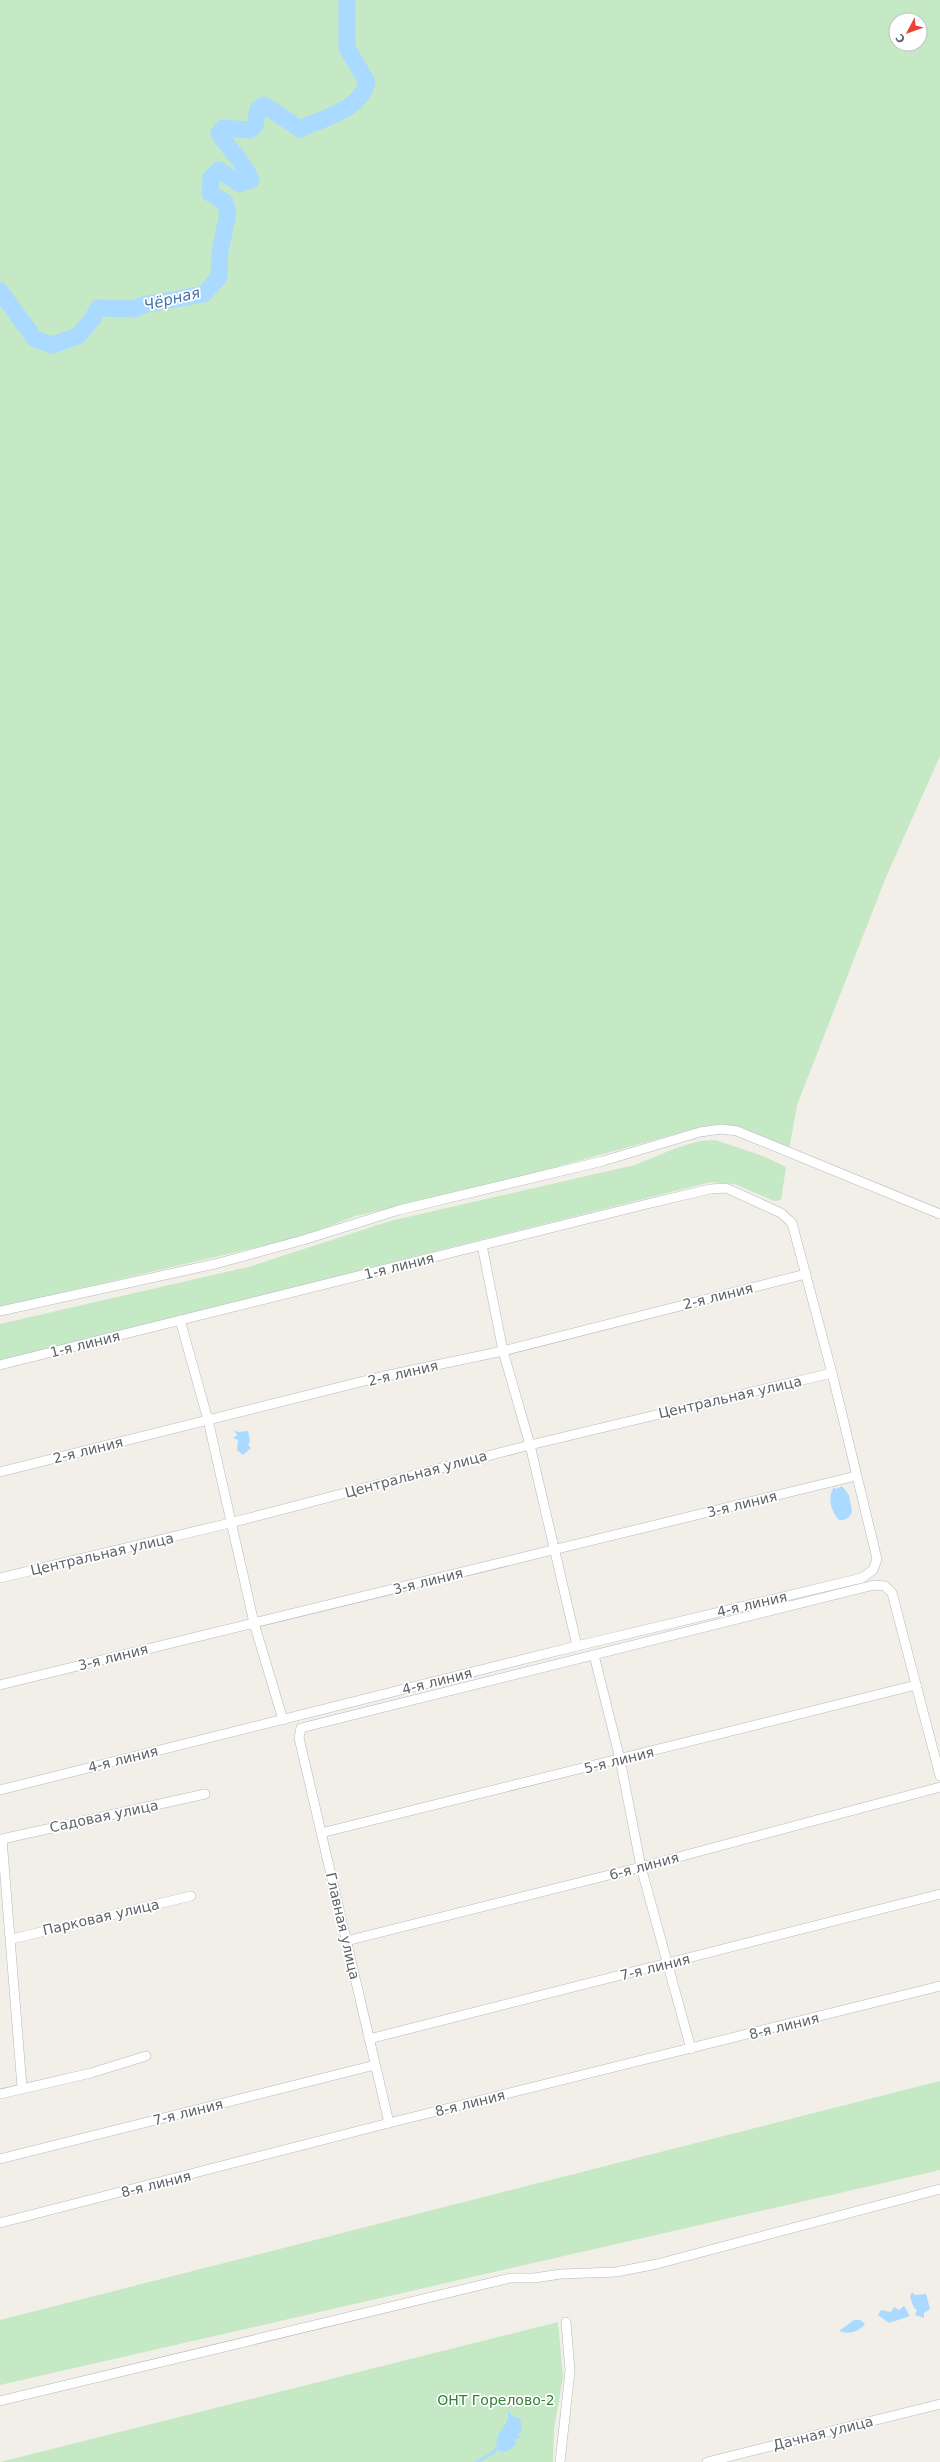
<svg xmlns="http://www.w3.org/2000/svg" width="940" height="2462" viewBox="0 0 940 2462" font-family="'DejaVu Sans',sans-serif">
	<rect width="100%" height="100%" fill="#f1efe8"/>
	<g fill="#c5e8c5" fill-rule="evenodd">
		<path d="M0 0H940V756L886 877 797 1105 789 1150C761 1138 732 1120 701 1127L516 1178 356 1216 297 1238 0 1307ZM896 20H920V44H896Z"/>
		<polygon points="715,1140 763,1156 786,1167 781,1200 774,1201 735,1184 711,1182 0,1361 0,1324 252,1266 390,1221 635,1165 676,1148 700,1141"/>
		<polygon points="940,2081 940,2170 0,2385 0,2320"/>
		<polygon points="558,2322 563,2377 554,2429 553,2462 0,2462"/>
	</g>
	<g fill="#aadaff">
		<polygon points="234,1430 238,1432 248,1431 250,1441 248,1445 251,1448 243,1455 237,1450 238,1440 233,1438 237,1435"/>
		<path d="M842 1486 849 1495 852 1511C851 1517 845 1521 839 1520 831 1511 827 1497 834 1487L836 1489Z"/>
		<polygon points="912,2292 915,2295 926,2294 930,2309 924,2313 924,2318 915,2315 917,2310 914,2308 910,2297"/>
		<polygon points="904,2306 910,2316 889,2323 878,2315 881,2310 891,2312 894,2307 899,2310"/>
		<path d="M854 2320H860L865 2324C858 2332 849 2335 839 2331Z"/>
		<polygon points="508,2411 515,2418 520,2418 522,2428 520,2433 518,2433 520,2438 515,2439 516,2445 506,2452 499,2451 496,2447 498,2435 508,2420"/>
	</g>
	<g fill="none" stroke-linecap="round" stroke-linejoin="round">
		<polyline stroke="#aadaff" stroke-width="3" points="477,2462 493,2453 496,2449"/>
		<path stroke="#aadaff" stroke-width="17" d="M0 291 35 339 52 345 78 336 93 318 98 308 134 309 143 305 204 294 219 277 220 251 228 213 225 202 210 193 211 178 219 170 240 184 251 180C243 160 230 151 219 133L223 128 250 130 255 126 258 109 264 105 300 129C323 118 362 109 367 82L347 48V0"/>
		<g stroke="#b5b8bc" stroke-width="10">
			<g id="minor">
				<polyline points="482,1245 503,1351 530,1445 577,1646"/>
				<polyline points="0,1311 215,1264 303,1240 399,1210 603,1161 700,1132 722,1129 737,1131 940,1214"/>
				<polyline points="180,1320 208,1420 254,1623 283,1720"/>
				<polyline points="0,1365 643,1205 710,1189 726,1188 781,1213 792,1223 832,1373 877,1559 873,1570 862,1578 577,1646 0,1790"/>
				<polyline points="0,1472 384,1376 503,1351 806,1274"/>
				<polyline points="0,1578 230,1523 530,1445 832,1373"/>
				<polyline points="594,1655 620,1759 641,1867 691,2049"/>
				<polyline points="0,1685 856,1476"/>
				<polyline points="321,1833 916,1685"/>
				<polyline points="12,1939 191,1896"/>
				<polyline points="346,1941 641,1867 940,1787"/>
				<polyline points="369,2039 940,1894"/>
				<polyline points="22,2087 2,1839 205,1794"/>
				<polyline points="0,2094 91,2073 146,2056"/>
				<polyline points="389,2123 299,1738 301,1728 874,1585 885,1586 892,1593 940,1776"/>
				<polyline points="0,2159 375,2065"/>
				<polyline points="0,2223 389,2123 940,1986"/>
				<polyline points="0,2401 510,2278 534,2278 561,2274 616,2272 657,2264 940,2189"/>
				<polyline points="560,2462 570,2371 566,2322"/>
				<polyline points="707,2462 940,2404"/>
			</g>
		</g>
		<use href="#minor" stroke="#fff" stroke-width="9"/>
	</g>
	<g text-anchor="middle" stroke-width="3.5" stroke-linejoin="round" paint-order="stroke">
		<g font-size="14" fill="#5f6368" stroke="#fff">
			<text transform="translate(399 1266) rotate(-14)" y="5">1-я линия</text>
			<text transform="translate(718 1296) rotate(-14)" y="5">2-я линия</text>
			<text transform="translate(85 1344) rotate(-14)" y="5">1-я линия</text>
			<text transform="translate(403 1373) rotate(-13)" y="5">2-я линия</text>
			<text transform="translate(730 1397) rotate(-13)" y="5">Центральная улица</text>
			<text transform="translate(88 1450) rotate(-14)" y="5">2-я линия</text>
			<text transform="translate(416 1474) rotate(-15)" y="5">Центральная улица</text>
			<text transform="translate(742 1504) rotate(-14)" y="5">3-я линия</text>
			<text transform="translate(102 1554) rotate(-13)" y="5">Центральная улица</text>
			<text transform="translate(428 1581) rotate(-14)" y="5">3-я линия</text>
			<text transform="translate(752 1604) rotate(-13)" y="5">4-я линия</text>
			<text transform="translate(113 1657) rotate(-14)" y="5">3-я линия</text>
			<text transform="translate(437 1681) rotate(-14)" y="5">4-я линия</text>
			<text transform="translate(123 1759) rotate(-14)" y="5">4-я линия</text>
			<text transform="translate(619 1760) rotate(-14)" y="5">5-я линия</text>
			<text transform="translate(104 1816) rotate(-12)" y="5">Садовая улица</text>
			<text transform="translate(644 1866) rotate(-15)" y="5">6-я линия</text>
			<text transform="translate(101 1917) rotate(-13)" y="5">Парковая улица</text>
			<text transform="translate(343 1926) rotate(77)" y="5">Главная улица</text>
			<text transform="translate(655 1967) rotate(-14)" y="5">7-я линия</text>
			<text transform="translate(784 2026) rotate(-14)" y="5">8-я линия</text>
			<text transform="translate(470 2103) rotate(-14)" y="5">8-я линия</text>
			<text transform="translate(188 2112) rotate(-14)" y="5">7-я линия</text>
			<text transform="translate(156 2184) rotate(-14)" y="5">8-я линия</text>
			<text transform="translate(823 2433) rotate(-14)" y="5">Дачная улица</text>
		</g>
		<g font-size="14" fill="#348238" stroke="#fff">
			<text x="496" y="2405">ОНТ Горелово-2</text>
		</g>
		<g font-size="15" font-style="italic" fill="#4174aa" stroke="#fff">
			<text transform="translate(172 299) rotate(-14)" y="5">Чёрная</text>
		</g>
	</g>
	<g transform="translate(908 32) rotate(229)"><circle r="19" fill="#ffffff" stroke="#bfc1c3"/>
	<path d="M0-3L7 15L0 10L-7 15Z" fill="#ea4335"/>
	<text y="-6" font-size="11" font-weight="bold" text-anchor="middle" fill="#5f6368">С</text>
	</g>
</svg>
